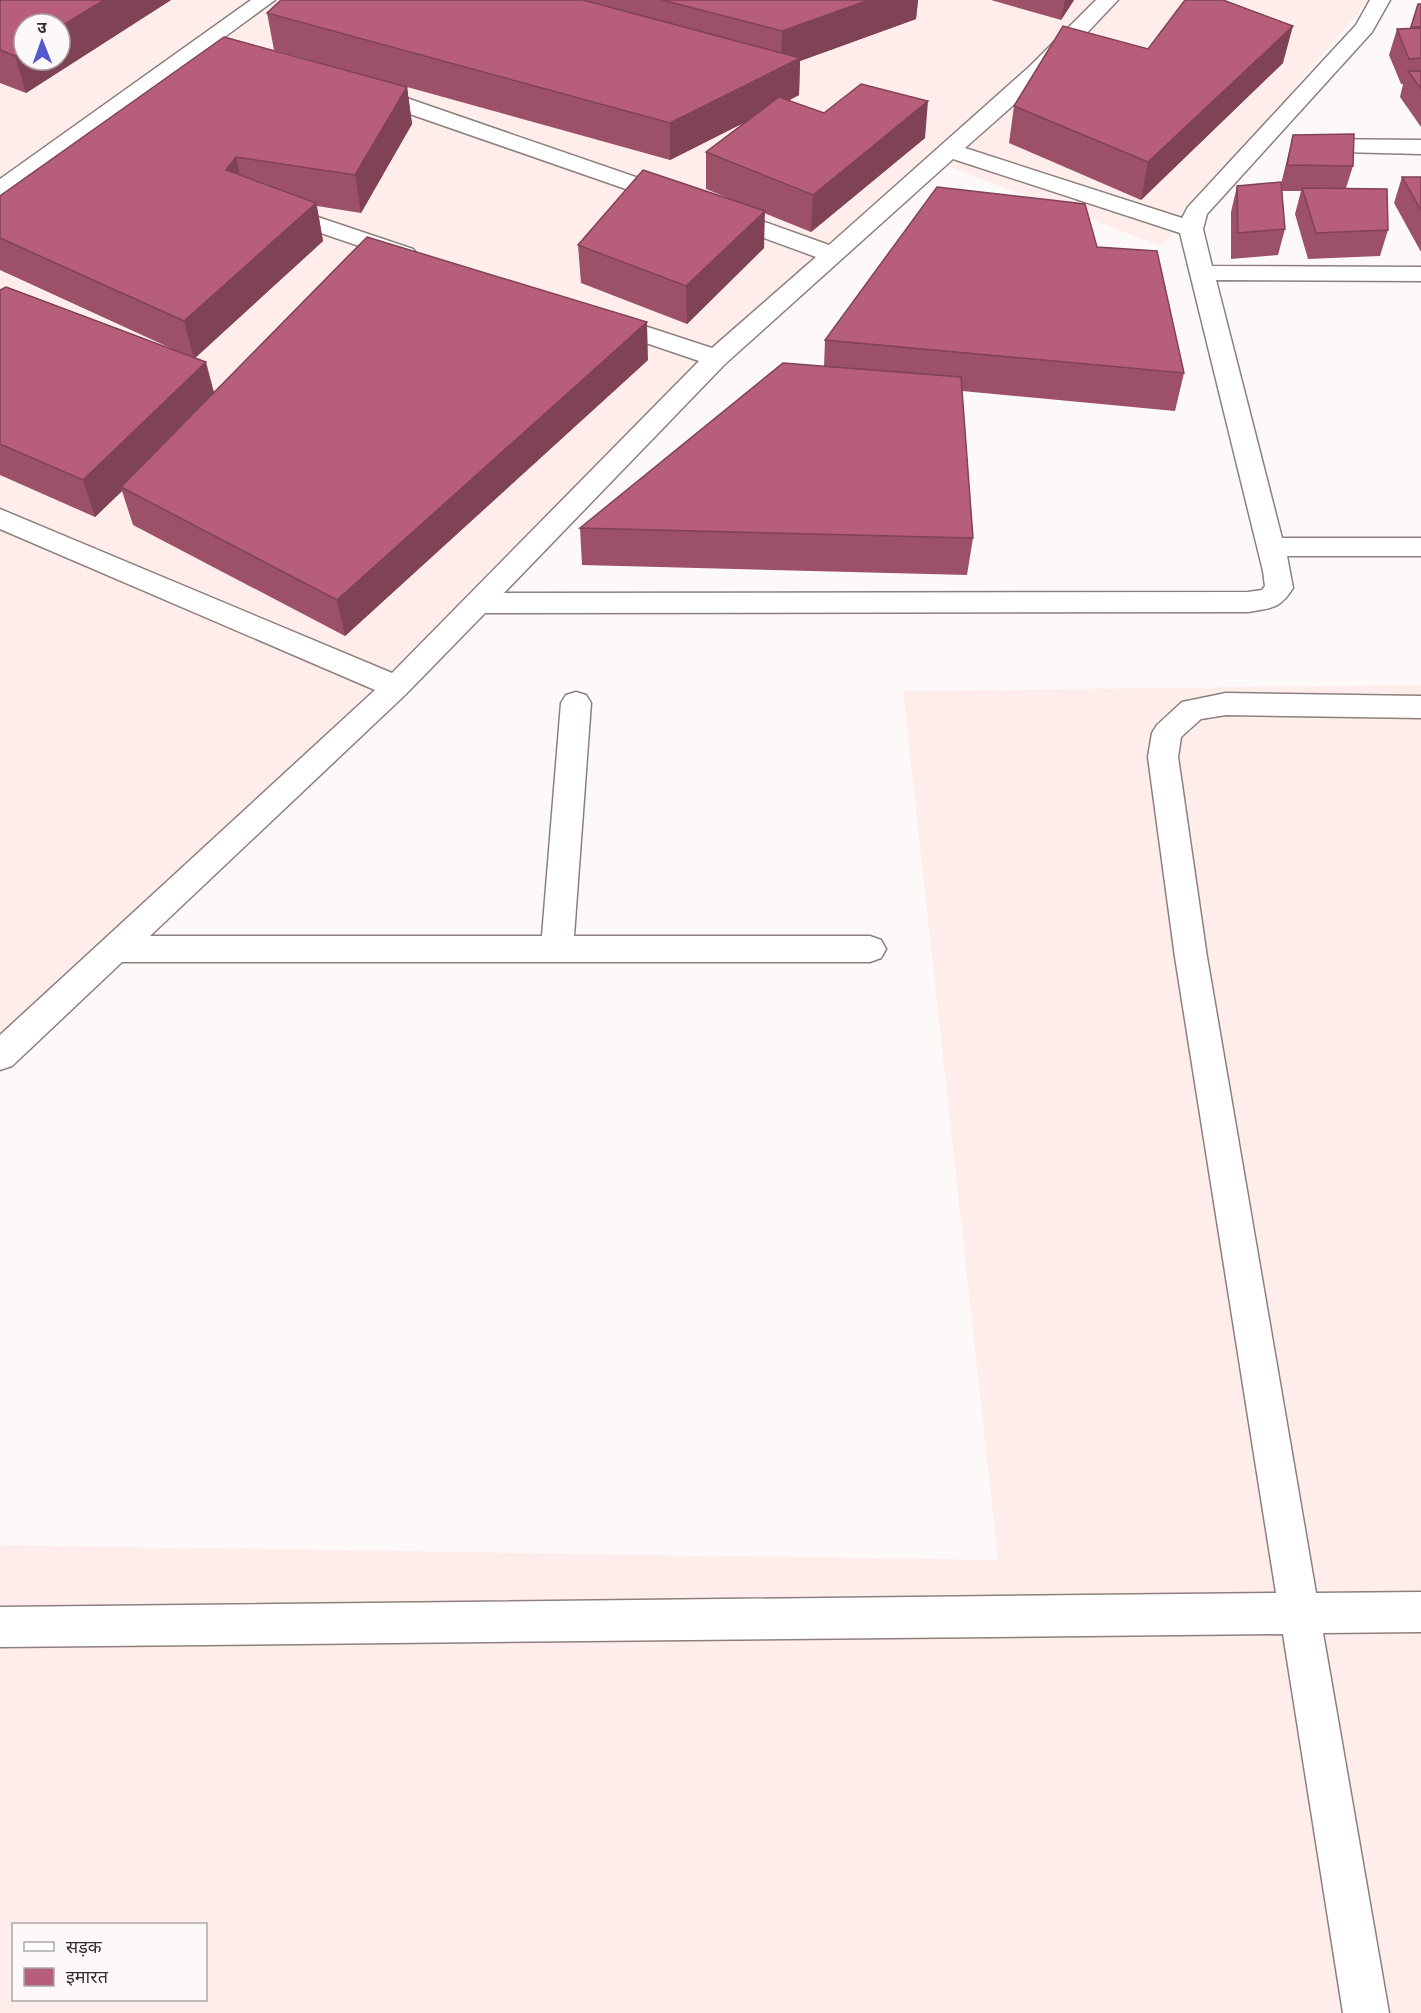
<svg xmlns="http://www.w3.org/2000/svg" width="1421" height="2013" viewBox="0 0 1421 2013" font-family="'Space Grotesk','Noto Sans Devanagari',sans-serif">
	<rect width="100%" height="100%" fill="#fef9f9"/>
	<g fill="#ffedec" fill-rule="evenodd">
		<path d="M0 0H1369L1161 246 946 166 810 285 0 1035ZM24 24H60V60H24Z"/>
		<path d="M1421 685V2013H0V1545L998 1560 903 691ZM14 1924H206V2000H14Z"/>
	</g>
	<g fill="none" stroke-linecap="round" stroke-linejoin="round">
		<g stroke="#8c807f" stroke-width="3">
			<g id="minor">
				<polygon points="251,0 275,0 8,195 0,197 0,179"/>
				<path d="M1096 0H1118L1045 77 965 148 1182 218 1188 207 1356 25 1370 0H1390L1372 32 1207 214 1203 229 1212 266 1421 267V281L1216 280 1282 538H1421V556H1287L1293 588C1280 609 1271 608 1248 612L485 613 406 694 150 936H542L561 703 566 695 576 692 586 695 591 703 574 936H870L881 940 886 949 881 958 870 962H122L12 1066 0 1070V1035L375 690 0 529V509L392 673 699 361 596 326 593 321 596 316 605 313 614 316 712 348 816 257 715 220 711 215 715 210 723 208 731 210 829 245 1029 67ZM953 159 1180 233 1263 571 1265 586 1262 590 1248 592 504 593 725 364Z"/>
				<polygon points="366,84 682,193 686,198 682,203 674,205 666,203 358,96 355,91 358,86"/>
				<polygon points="1308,139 1421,140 1421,154 1300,151 1297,146 1300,141"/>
				<polygon points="288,207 413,249 417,254 413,259 405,261 397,259 280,219 276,214 280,209"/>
				<polygon points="1226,693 1421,696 1421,718 1226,715 1201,719 1181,737 1178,757 1207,957 1316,1593 1421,1592 1421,1632 1323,1633 1389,2013 1343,2013 1283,1634 0,1647 0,1607 1276,1593 1175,957 1148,757 1152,733 1157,725 1182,702"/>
			</g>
		</g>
		<use href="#minor" fill="#fff" fill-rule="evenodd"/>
	</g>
	<g fill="#9d5169">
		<polygon points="0,0 171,0 26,93 0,83"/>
		<polygon points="281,0 918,0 916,19 800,61 799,95 788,101 824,113 925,138 811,232 764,213 764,248 687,324 581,283 578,245 728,198 706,189 706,152 745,122 670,160 407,87 412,124 361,213 317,206 323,241 195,358 214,392 648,360 345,636 133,525 122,491 95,517 0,475 0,290 179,352 0,270 0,196 405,87 274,50 267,13"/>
		<polygon points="991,0 1074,0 1061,20"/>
		<polygon points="1418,4 1421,4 1421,127 1400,97 1403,84 1401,84 1389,55 1397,29 1410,28"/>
		<polygon points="1148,49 1283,63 1141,200 1009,143 1014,106"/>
		<polygon points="1293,135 1353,166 1346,188 1388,230 1380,256 1308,259 1295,214 1301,191 1282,191 1285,229 1278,255 1231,259 1231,212 1237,186 1281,184"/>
		<polygon points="1402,177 1421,177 1421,252 1394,203"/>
		<polygon points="1097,247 1184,373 1175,411 962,391 973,538 967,575 582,565 580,528 824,366 825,340"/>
	</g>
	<g fill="#804255">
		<polygon points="104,0 171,0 26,93 15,56 24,50 24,60 60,60 60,27"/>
		<polygon points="869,0 918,0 916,19 800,61 799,95 670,160 670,123 781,68 782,31"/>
		<polygon points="1065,0 1074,0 1061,20"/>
		<polygon points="1293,26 1283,63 1141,200 1148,162"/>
		<polygon points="407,87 412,124 361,213 355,175"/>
		<polygon points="928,101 925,138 811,232 813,195"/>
		<polygon points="236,157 244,194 226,170"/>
		<polygon points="316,203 323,241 194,359 184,321"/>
		<polygon points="765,211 764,248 687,324 686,286"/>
		<polygon points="647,322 648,360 345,636 337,600"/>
		<polygon points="206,362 216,400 121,487 122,491 95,517 83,480"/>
	</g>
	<g fill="#b75e7a" stroke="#804255" stroke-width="1.5">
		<polygon points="0,0 104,0 60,27 60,24 24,24 24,50 15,56 0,50"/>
		<polygon points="281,0 583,0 800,58 670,123 267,13"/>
		<polygon points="662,0 869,0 782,31"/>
		<polygon points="1185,0 1223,0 1293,26 1148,162 1014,106 1063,26 1148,49"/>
		<polygon points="1418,4 1421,4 1421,27 1411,27"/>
		<polygon points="1421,28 1421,58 1409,59 1397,29"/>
		<polygon points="224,37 407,87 355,175 236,157 226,170 316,203 184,321 0,238 0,196"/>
		<polygon points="1408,71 1421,71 1421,89"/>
		<polygon points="861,84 928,101 813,195 706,152 779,97 824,113"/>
		<polygon points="1354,134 1353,166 1287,165 1293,135"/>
		<polygon points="643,170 765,211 686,286 578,245"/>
		<polygon points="1402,177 1421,177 1421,210"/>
		<polygon points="1281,182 1285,229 1238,233 1237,186"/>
		<polygon points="937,187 1085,204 1097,247 1157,251 1184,373 825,340"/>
		<polygon points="1302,188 1387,189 1388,230 1316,233"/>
		<polygon points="367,237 647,322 337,600 121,487"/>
		<polygon points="6,287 206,362 83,480 0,444 0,290"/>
		<polygon points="783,363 961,377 973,538 580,528"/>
	</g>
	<rect x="12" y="1923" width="195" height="78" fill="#fef9f9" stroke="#ada8a8" stroke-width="1.5"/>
	<rect x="24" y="1942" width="30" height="9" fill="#ffffff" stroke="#ada8a8" stroke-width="1.5"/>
	<text x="66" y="1953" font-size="18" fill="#342f2f">सड़क</text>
	<rect x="24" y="1968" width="30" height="18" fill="#b75e7a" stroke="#ada8a8" stroke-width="1.5"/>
	<text x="66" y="1983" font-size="18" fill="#342f2f">इमारत</text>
	<g transform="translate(42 42) rotate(359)"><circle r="28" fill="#fef9f9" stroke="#ada8a8" stroke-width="1.5"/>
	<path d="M0-4.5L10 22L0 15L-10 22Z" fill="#5258ce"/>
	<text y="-9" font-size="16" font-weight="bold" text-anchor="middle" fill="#342f2f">उ</text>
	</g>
</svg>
